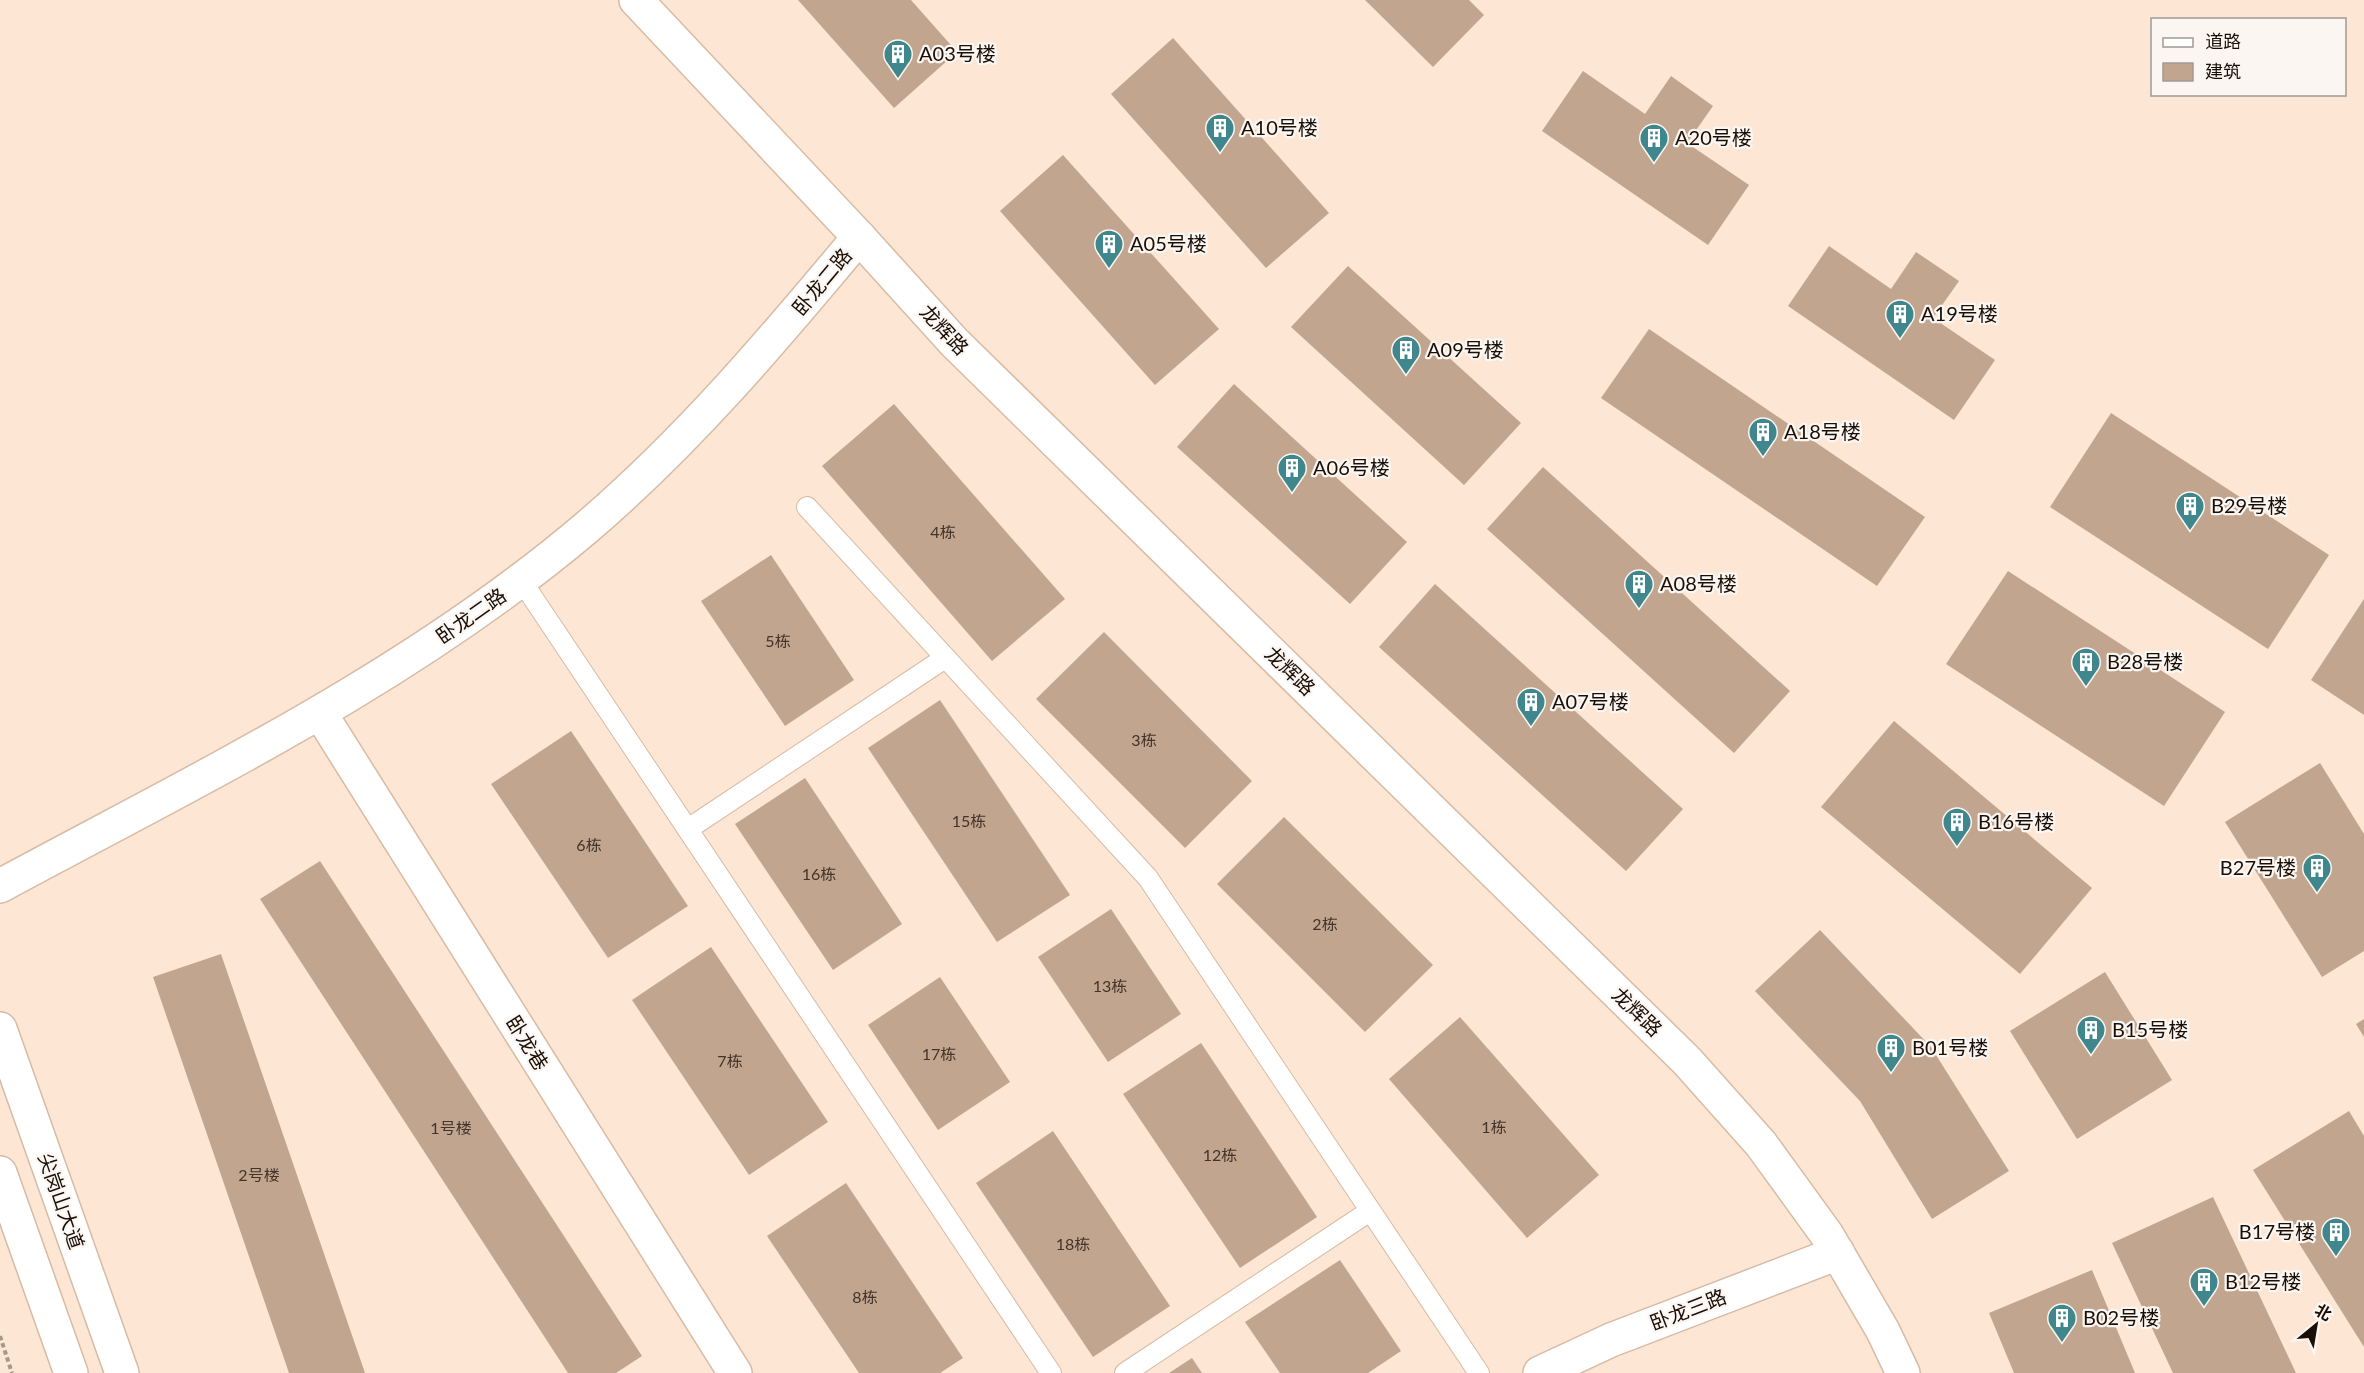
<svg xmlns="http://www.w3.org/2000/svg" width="2364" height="1373" viewBox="0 0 2364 1373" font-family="Lato,'Noto Sans SC',sans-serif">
	<rect width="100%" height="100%" fill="#fde6d3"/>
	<g fill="#c1a58f">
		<polygon points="798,0 911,0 957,52 894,108"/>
		<polygon points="1365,0 1469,0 1484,15 1433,67"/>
		<polygon points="1173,38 1329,213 1266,268 1111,94"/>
		<polygon points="1583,71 1645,114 1671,76 1713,106 1687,143 1749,185 1708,245 1542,131"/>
		<polygon points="1063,155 1219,329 1155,385 1000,211"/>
		<polygon points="1829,246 1891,289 1916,252 1959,281 1933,318 1995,360 1954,420 1788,306"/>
		<polygon points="1348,266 1521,423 1464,485 1291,327"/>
		<polygon points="1649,329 1925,517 1877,586 1601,398"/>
		<polygon points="1234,384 1407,542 1350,604 1177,447"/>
		<polygon points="894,404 1065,599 992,661 822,466"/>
		<polygon points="2111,413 2329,555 2268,649 2050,507"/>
		<polygon points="1543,467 1790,691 1734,753 1487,529"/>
		<polygon points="771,555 854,680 785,726 701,601"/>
		<polygon points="2008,571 2225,712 2164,806 1946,664"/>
		<polygon points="1435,584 1683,809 1626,871 1379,647"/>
		<polygon points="2364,599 2364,715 2311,680"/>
		<polygon points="1104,632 1252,781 1185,848 1036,699"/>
		<polygon points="940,700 1070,895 997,942 868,748"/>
		<polygon points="1894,721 2092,888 2020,974 1821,807"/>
		<polygon points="571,731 688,906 608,958 491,784"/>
		<polygon points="2320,763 2364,834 2364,951 2322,977 2225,822"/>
		<polygon points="805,778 902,924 833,970 735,824"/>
		<polygon points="1284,817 1433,965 1365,1032 1217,884"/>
		<polygon points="320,861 642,1356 616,1373 568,1373 260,899"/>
		<polygon points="1111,909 1181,1014 1108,1062 1038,957"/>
		<polygon points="1820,930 1931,1047 2009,1171 1932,1219 1860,1101 1755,991"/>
		<polygon points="711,947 828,1122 749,1175 632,1000"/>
		<polygon points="221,954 365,1373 289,1373 153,977"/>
		<polygon points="2105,972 2172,1080 2077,1139 2010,1031"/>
		<polygon points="940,977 1010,1082 938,1130 868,1025"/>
		<polygon points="1460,1017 1599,1175 1527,1238 1389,1079"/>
		<polygon points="2364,1019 2364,1037 2356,1024"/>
		<polygon points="1201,1043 1317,1217 1240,1268 1123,1094"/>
		<polygon points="2349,1111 2364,1136 2364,1347 2253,1170"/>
		<polygon points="1053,1131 1170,1306 1093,1357 976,1183"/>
		<polygon points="846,1183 963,1358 940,1373 859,1373 767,1236"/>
		<polygon points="2213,1197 2296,1373 2173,1373 2112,1243"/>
		<polygon points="1340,1260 1401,1351 1368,1373 1280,1373 1245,1322"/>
		<polygon points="2092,1270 2135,1373 2014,1373 1989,1313"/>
		<polygon points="1192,1358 1202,1373 1169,1373"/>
	</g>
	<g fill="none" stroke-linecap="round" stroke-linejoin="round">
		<g stroke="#d7bba4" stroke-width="22">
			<g id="service">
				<polyline points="807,507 1148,878 1479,1373"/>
				<polyline points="521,580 1051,1373"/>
				<polyline points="688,829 945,658"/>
				<polyline points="1125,1373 1370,1211"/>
			</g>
		</g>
		<g stroke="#d7bba4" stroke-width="36">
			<g id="minor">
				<polyline points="320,713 735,1373"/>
				<path d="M0 886C202 777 410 677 586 528 688 441 774 339 859 237"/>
				<polyline points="1540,1373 1611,1340 1838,1253"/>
			</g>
		</g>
		<g stroke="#d7bba4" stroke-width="36">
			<polyline id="tertiary" points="636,0 859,237 954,342 1687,1061 1761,1144 1827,1235 1883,1331 1903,1373"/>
		</g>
		<g stroke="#d7bba4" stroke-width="36">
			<g id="secondary">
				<polyline points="0,1029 122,1373"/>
				<polyline points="0,1173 71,1373"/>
			</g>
		</g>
		<polyline stroke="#a99788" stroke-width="4" stroke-dasharray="4.5 3" stroke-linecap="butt" points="0,1336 12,1373"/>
		<use href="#service" stroke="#fff" stroke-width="20"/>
		<use href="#minor" stroke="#fff" stroke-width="33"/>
		<use href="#tertiary" stroke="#fff" stroke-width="33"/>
		<use href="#secondary" stroke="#fff" stroke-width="33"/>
	</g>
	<defs>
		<g id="building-pin" transform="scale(1.5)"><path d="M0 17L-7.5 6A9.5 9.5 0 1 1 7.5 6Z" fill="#3f878c" stroke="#fcf6f2"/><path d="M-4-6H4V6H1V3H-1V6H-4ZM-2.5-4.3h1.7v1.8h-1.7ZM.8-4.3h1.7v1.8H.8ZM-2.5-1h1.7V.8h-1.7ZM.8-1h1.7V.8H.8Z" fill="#fff"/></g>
	</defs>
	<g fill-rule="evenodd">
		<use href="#building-pin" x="898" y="54"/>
		<use href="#building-pin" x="1220" y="128"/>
		<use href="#building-pin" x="1654" y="138"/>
		<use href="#building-pin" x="1109" y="244"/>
		<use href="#building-pin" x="1900" y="314"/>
		<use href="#building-pin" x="1406" y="350"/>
		<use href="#building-pin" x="1763" y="432"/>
		<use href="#building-pin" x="1292" y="468"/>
		<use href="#building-pin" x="2190" y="506"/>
		<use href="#building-pin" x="1639" y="584"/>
		<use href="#building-pin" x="2086" y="662"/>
		<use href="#building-pin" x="1531" y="702"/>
		<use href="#building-pin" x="1957" y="822"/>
		<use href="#building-pin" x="2317" y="868"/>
		<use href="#building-pin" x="2091" y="1030"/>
		<use href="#building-pin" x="1891" y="1048"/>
		<use href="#building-pin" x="2336" y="1232"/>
		<use href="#building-pin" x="2204" y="1282"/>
		<use href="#building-pin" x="2062" y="1318"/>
	</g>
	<g text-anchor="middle" stroke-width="4.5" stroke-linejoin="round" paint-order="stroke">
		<g font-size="16" fill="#433429">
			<text x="943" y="538">4栋</text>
			<text x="778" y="647">5栋</text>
			<text x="1144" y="746">3栋</text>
			<text x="969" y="827">15栋</text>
			<text x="589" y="851">6栋</text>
			<text x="819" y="880">16栋</text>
			<text x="1325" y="930">2栋</text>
			<text x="1110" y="992">13栋</text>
			<text x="939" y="1060">17栋</text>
			<text x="730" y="1067">7栋</text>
			<text x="1494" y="1133">1栋</text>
			<text x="451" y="1134">1号楼</text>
			<text x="1220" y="1161">12栋</text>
			<text x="259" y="1181">2号楼</text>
			<text x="1073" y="1250">18栋</text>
			<text x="865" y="1303">8栋</text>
		</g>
		<g font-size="20" fill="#190f07" stroke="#fcf6f2" text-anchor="start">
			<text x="919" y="61">A03号楼</text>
			<text x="1241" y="135">A10号楼</text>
			<text x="1675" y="145">A20号楼</text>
			<text x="1130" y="251">A05号楼</text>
			<text x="1921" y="321">A19号楼</text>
			<text x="1427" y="357">A09号楼</text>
			<text x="1784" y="439">A18号楼</text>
			<text x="1313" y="475">A06号楼</text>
			<text x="2211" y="513">B29号楼</text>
			<text x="1660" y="591">A08号楼</text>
			<text x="2107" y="669">B28号楼</text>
			<text x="1552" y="709">A07号楼</text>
			<text x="1978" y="829">B16号楼</text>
			<text x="2296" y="875" text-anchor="end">B27号楼</text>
			<text x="2112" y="1037">B15号楼</text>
			<text x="1912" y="1055">B01号楼</text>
			<text x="2315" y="1239" text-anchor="end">B17号楼</text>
			<text x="2225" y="1289">B12号楼</text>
			<text x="2083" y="1325">B02号楼</text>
		</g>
		<g font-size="20" fill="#190f07" stroke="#fcf6f2">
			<text transform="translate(822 282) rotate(-50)" y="7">卧龙二路</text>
			<text transform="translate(944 330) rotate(47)" y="7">龙辉路</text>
			<text transform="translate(471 616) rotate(-35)" y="7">卧龙二路</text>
			<text transform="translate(1290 671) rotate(44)" y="7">龙辉路</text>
			<text transform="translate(1637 1012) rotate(44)" y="7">龙辉路</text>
			<text transform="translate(527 1043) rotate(58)" y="7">卧龙巷</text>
			<text transform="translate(61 1201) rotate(71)" y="7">尖岗山大道</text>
			<text transform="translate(1688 1310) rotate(-21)" y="7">卧龙三路</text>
		</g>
	</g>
	<rect x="2151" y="18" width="195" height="78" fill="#fcf6f2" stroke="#a19a94" stroke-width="1.5"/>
	<rect x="2163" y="38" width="30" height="9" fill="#ffffff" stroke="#a19a94" stroke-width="1.5"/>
	<text x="2205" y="48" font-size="18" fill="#190f07">道路</text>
	<rect x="2163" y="63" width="30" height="18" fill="#c1a58f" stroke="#a19a94" stroke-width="1.5"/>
	<text x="2205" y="78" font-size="18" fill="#190f07">建筑</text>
	<g transform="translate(2316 1325) rotate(30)" stroke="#fcf6f2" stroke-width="4.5" paint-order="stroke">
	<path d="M0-4.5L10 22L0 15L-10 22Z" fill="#190f07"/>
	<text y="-9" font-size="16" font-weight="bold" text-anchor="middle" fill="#190f07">北</text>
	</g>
</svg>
